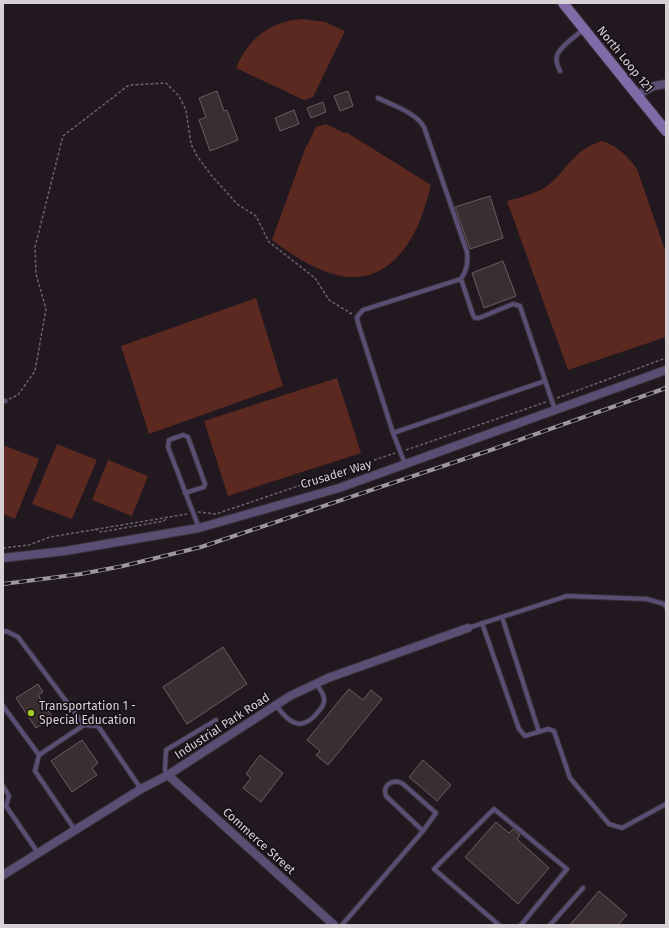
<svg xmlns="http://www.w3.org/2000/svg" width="669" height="928" viewBox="0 0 669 928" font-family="'Fira Sans',sans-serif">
	<rect width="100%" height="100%" fill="#211820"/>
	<g fill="#5b2920">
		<path d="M303 19 325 22 345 31 313 97 304 100 236 68C249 38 270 21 303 19Z"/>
		<path d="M326 124 344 133 346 132 431 185C426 205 420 225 409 242 370 302 317 274 272 240L306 146H307L316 127Z"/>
		<path d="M602 141C618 146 627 156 637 169L666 253V337L568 370 507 201C521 197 536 194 547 186 569 169 571 151 602 141Z"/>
		<polygon points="256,298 283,386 149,434 121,346"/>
		<polygon points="337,378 361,453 228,496 204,421"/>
		<polygon points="57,444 97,460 72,519 32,504"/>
		<polygon points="3,445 39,459 15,519 3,514"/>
		<polygon points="108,460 148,476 132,516 92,500"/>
	</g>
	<g fill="#3a2e31" stroke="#6b5d60">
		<polygon points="217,91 224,111 227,110 238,140 210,151 199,120 206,117 199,98"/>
		<polygon points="348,91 353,106 340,111 334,96"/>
		<polygon points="323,102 326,112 311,118 307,108"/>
		<polygon points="294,110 299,124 280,131 275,118"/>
		<polygon points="490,196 503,238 470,249 455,207"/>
		<polygon points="503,261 516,296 484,308 472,273"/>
		<polygon points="223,647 247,684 187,724 163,687"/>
		<polygon points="38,684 43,692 38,695 52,717 36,728 16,698"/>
		<polygon points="349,689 363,700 371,690 382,699 328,765 316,755 320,751 307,740"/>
		<polygon points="82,740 98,763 92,768 97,775 72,792 51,761"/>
		<polygon points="260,755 283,773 261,802 243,788 251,778 246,774"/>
		<polygon points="423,760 451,785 437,801 409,777"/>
		<polygon points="496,822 509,833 513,829 520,835 517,839 549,868 518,904 465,857"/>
		<polygon points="599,891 627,915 618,925 570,925"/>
	</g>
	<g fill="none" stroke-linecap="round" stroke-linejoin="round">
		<g stroke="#3a3239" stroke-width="6">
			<g id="lane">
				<path d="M560 71C558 66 555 62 557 56 558 48 577 35 584 29"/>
				<path d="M378 98C394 106 415 112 424 127L467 252C468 263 467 270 461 279"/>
				<polyline points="3,401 5,401"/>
				<polyline points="393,433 545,381"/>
				<polyline points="405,464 393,433 358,323 357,317 363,310 461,279 473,315 475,318 479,318 513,304 520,306 555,410"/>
				<polyline points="185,493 204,487 205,484 188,437 183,435 169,440 168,447 199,528"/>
				<polyline points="502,617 539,732"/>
				<polyline points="482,623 519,729 525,736 548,729 554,731 570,778 609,824 622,828 666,804"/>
				<polyline points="468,628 567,596 647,599 664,604 666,607"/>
				<polyline points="3,632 6,631 18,637 84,725 98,726 141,789"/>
				<path d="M276 705C289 724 302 732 318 712 322 708 325 703 324 698 323 692 319 688 316 684"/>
				<polyline points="3,706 39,755 35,771 75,830"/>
				<polyline points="39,755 84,725"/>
				<polyline points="168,775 165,770 166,750 216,720"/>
				<polyline points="3,786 9,796 6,806 38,853"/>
				<path d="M342 925 423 831 436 813 402 783C392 779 382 785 386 796L423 831"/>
				<polyline points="499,925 434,869 494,809 567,869 521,925"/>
				<polyline points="550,925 583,888"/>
			</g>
		</g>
		<g stroke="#3a3239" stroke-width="10">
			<g id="street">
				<polyline points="637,95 654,86 666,84"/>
				<polyline points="3,558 65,551 199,528 339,488 666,370"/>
				<polyline points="168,775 334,925"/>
				<polyline points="3,875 141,789 168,775 290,696 328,678 468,628"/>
			</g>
		</g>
		<g stroke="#3a3239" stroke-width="12">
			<polyline id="secondary" points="563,3 666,131"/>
		</g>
		<g stroke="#6b636a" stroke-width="1.5" stroke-dasharray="3 2" stroke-linecap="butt">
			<polyline points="557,398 666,358"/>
			<polyline points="9,399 18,395 35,371 46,309 36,274 35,247 63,136 129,85 166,83 179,96 186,110 191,144 197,156 212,176 237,204 256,216 269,242 315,278 329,300 352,314"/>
			<polyline points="406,450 546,402"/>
			<polyline points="198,512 216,514 395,453"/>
			<polyline points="95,529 101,532 164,521 167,517"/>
			<polyline points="3,548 29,545 50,537 187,514"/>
		</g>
		<use href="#lane" stroke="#5b4e75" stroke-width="4"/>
		<use href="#street" stroke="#5b4e75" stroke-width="8"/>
		<use href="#secondary" stroke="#806aa8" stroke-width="10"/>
		<g stroke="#9e979d" stroke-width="4">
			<polyline id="rail" points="3,584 81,574 123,566 201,547 488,451 666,388"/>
		</g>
		<use href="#rail" stroke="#171016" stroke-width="2.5" stroke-dasharray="8" stroke-linecap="butt"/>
	</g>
	<circle fill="#a3c927" stroke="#171016" stroke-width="1.5" cx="31" cy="713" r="4"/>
	<g text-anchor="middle" stroke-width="3.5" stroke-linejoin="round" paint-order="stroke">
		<g font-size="12" fill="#d7d1d6" stroke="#171016">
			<text transform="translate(625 59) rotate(51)" y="4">North Loop 121</text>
			<text transform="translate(336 474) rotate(-17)" y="4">Crusader Way</text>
			<text transform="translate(222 726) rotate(-33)" y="4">Industrial Park Road</text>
			<text transform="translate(259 841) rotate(42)" y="4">Commerce Street</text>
		</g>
		<g font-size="12" fill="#d7d1d6" stroke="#171016" text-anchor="start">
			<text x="39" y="710">Transportation 1 -<tspan x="39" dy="14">Special Education</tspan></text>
		</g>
	</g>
	<rect width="669" height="928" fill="none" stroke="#d7d1d6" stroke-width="8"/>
</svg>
